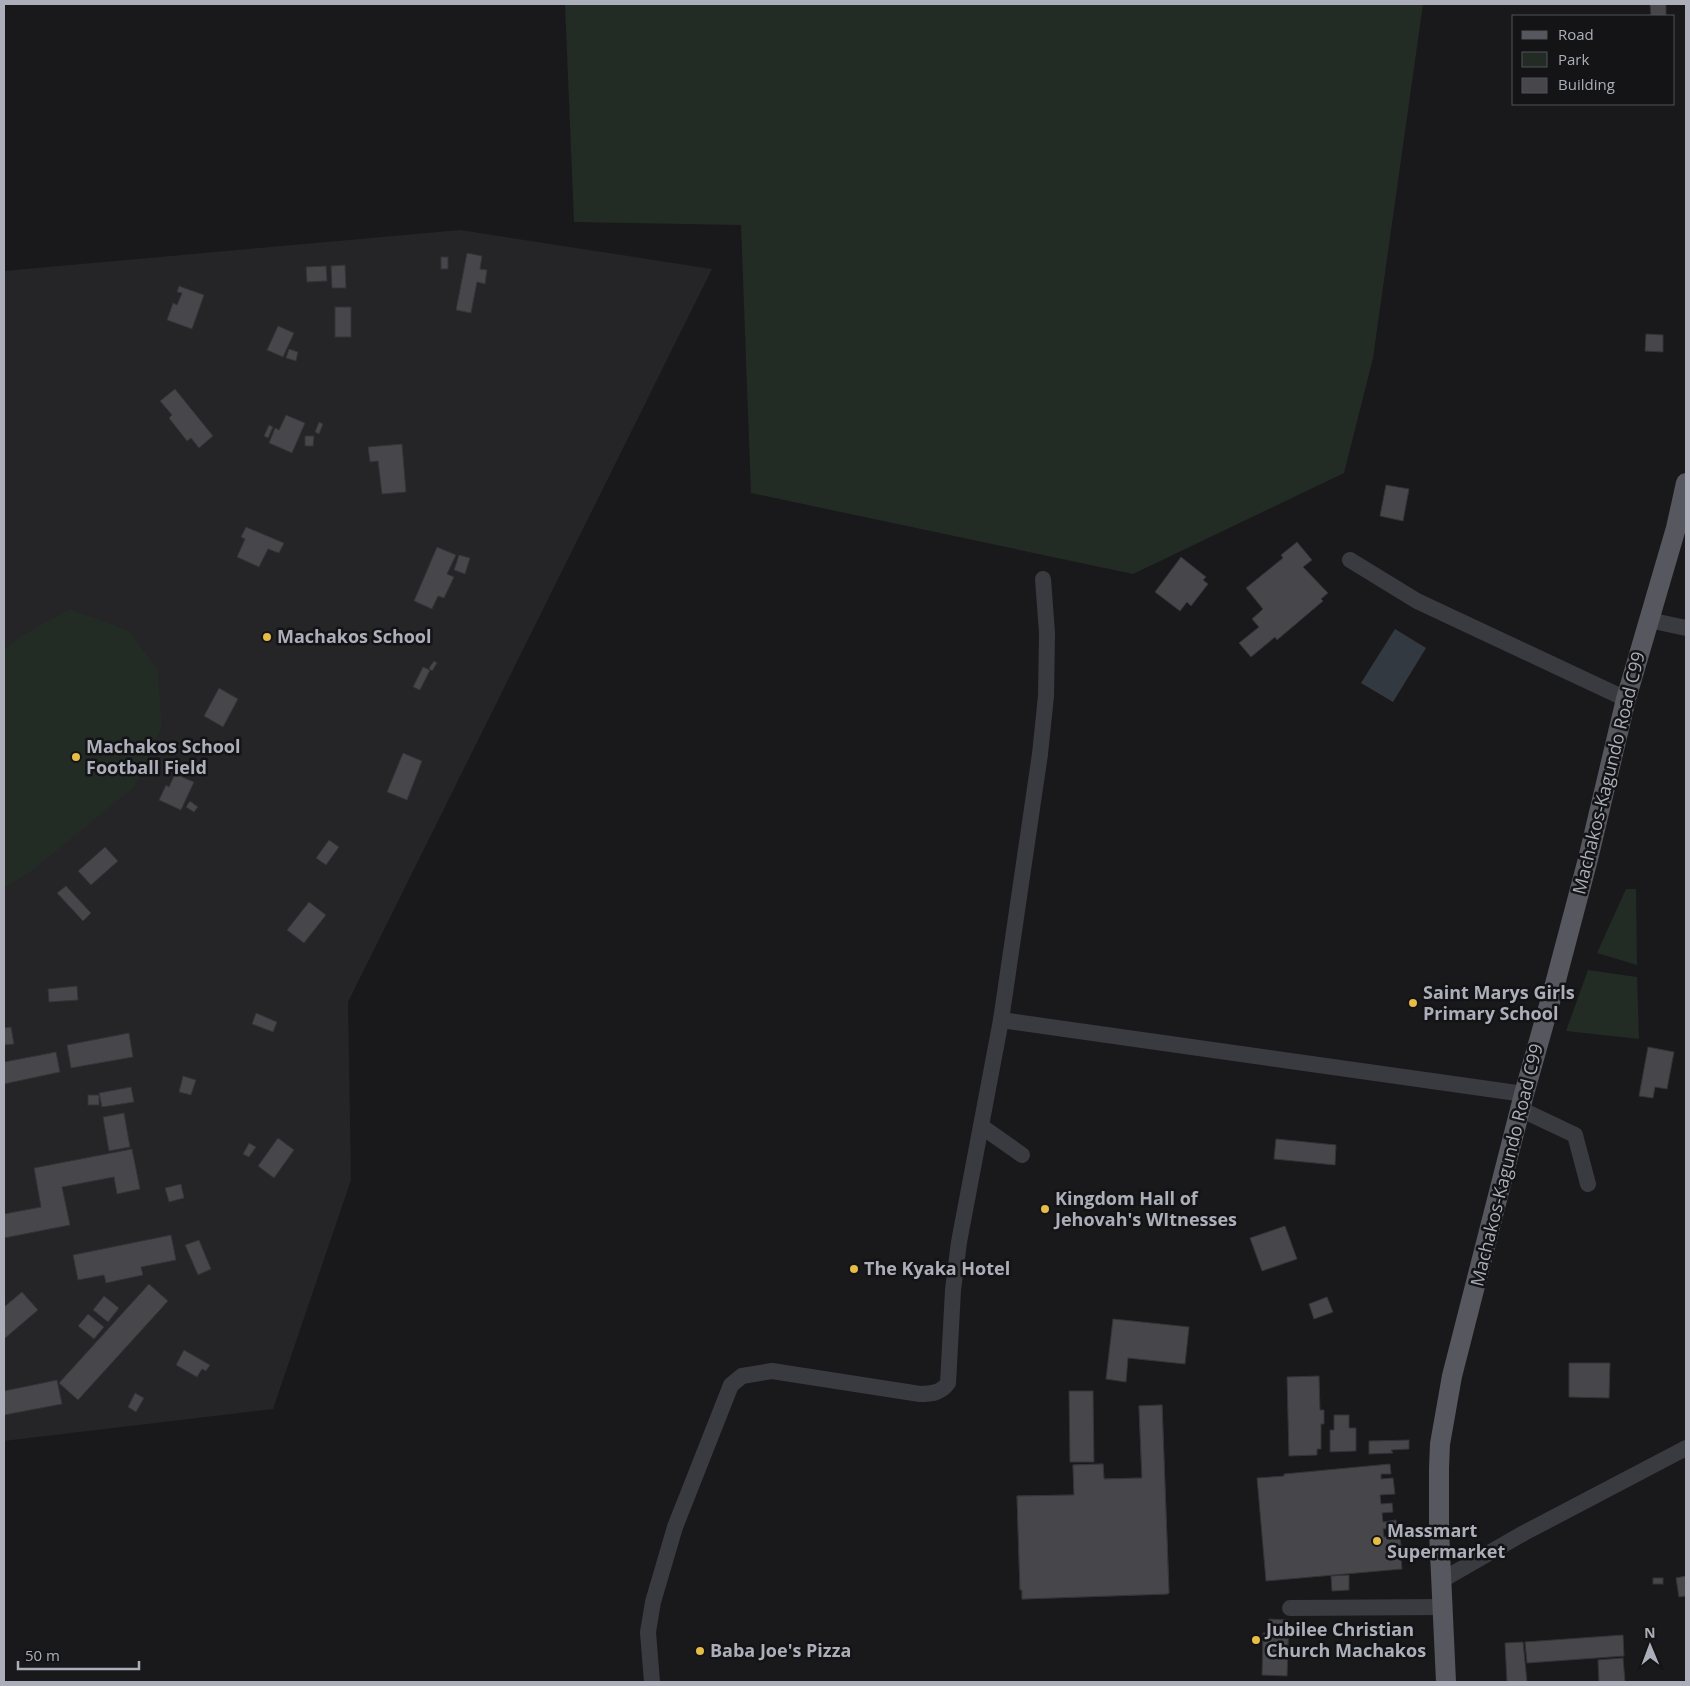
<svg xmlns="http://www.w3.org/2000/svg" width="1690" height="1686" viewBox="0 0 1690 1686" font-family="'Open Sans',sans-serif">
	<rect width="100%" height="100%" fill="#19191b"/>
	<polygon fill="#252528" points="460,230 712,269 348,1002 351,1180 273,1409 4,1441 4,271"/>
	<g fill="#232b25">
		<polygon points="565,4 1423,4 1373,358 1344,473 1133,574 751,493 741,225 574,222"/>
		<polygon points="70,609 129,631 158,671 162,727 134,787 30,872 4,888 4,650 19,637"/>
		<polygon points="1626,889 1636,889 1637,965 1597,953"/>
		<polygon points="1588,970 1637,977 1639,1039 1566,1031"/>
	</g>
	<polygon fill="#323940" points="1395,629 1426,648 1393,702 1361,683"/>
	<g fill="#46464b" stroke="#343337" fill-rule="evenodd">
		<polygon points="1650,4 1666,4 1666,16 1651,16"/>
		<polygon points="467,253 482,256 480,269 487,270 485,284 477,282 471,313 456,310"/>
		<rect x="441" y="257" width="7" height="12"/>
		<polygon points="345,265 346,288 332,288 331,266"/>
		<polygon points="326,266 327,281 307,282 306,267"/>
		<polygon points="179,286 204,295 192,329 167,320 173,303 177,305 182,293 177,292"/>
		<rect x="335" y="307" width="16" height="30"/>
		<polygon points="278,326 294,333 283,357 267,350"/>
		<polygon points="1646,334 1663,335 1663,352 1645,351"/>
		<polygon points="289,349 298,352 296,361 286,358"/>
		<polygon points="175,389 213,436 199,448 191,438 187,441 169,418 172,415 160,401"/>
		<polygon points="286,415 305,423 292,453 269,443 275,428 279,430"/>
		<polygon points="319,422 323,424 319,434 315,432"/>
		<polygon points="269,425 273,427 268,438 264,436"/>
		<polygon points="305,436 314,436 313,446 305,446"/>
		<polygon points="402,444 406,492 382,494 378,461 370,462 368,447"/>
		<polygon points="1386,485 1409,489 1403,521 1380,516"/>
		<polygon points="246,527 284,543 279,553 268,549 259,567 237,557 245,539 241,537"/>
		<polygon points="1297,542 1312,560 1303,567 1328,593 1321,599 1323,601 1277,640 1275,637 1251,657 1239,643 1259,627 1252,619 1263,609 1246,588 1283,558 1281,555"/>
		<polygon points="437,547 456,555 447,574 454,577 444,598 438,596 432,609 414,601"/>
		<polygon points="459,555 470,558 465,574 454,570"/>
		<polygon points="1181,557 1206,577 1203,580 1208,584 1191,606 1187,602 1180,611 1155,592"/>
		<polygon points="434,661 437,663 432,671 429,668"/>
		<polygon points="423,667 430,670 420,690 413,687"/>
		<polygon points="219,688 238,699 223,727 204,716"/>
		<polygon points="403,753 422,761 407,800 387,792"/>
		<polygon points="175,774 194,782 181,810 159,800 166,785 169,787"/>
		<polygon points="190,801 198,807 194,812 186,807"/>
		<polygon points="329,840 339,847 326,865 316,858"/>
		<polygon points="105,847 118,861 91,885 78,871"/>
		<polygon points="66,886 91,913 83,921 57,893"/>
		<polygon points="309,902 326,915 304,943 287,930"/>
		<polygon points="77,986 78,1000 49,1002 48,989"/>
		<polygon points="256,1013 277,1022 273,1032 252,1024"/>
		<polygon points="11,1027 14,1044 4,1045 4,1028"/>
		<polygon points="129,1033 133,1057 71,1068 67,1045"/>
		<polygon points="1648,1047 1674,1052 1667,1089 1655,1087 1653,1098 1639,1096"/>
		<polygon points="56,1052 60,1072 4,1084 4,1062"/>
		<polygon points="183,1076 196,1080 191,1095 179,1092"/>
		<polygon points="131,1087 134,1102 102,1107 99,1093"/>
		<rect x="88" y="1095" width="11" height="10"/>
		<polygon points="124,1113 130,1147 109,1151 103,1117"/>
		<polygon points="278,1138 294,1150 274,1178 258,1166"/>
		<polygon points="1276,1139 1336,1145 1335,1165 1274,1159"/>
		<polygon points="249,1143 256,1147 249,1157 243,1154"/>
		<polygon points="132,1149 140,1189 117,1194 114,1177 62,1187 70,1225 4,1238 4,1214 41,1207 34,1168"/>
		<polygon points="181,1184 184,1198 169,1202 165,1188"/>
		<polygon points="1285,1226 1297,1259 1262,1271 1250,1238"/>
		<polygon points="171,1235 176,1260 141,1267 143,1275 106,1283 104,1275 78,1280 73,1255"/>
		<polygon points="199,1240 211,1269 198,1275 185,1245"/>
		<polygon points="149,1284 168,1301 78,1400 59,1383"/>
		<polygon points="22,1292 38,1310 4,1339 4,1307"/>
		<polygon points="104,1296 119,1308 108,1322 93,1310"/>
		<polygon points="1327,1297 1333,1312 1314,1319 1309,1304"/>
		<polygon points="88,1314 104,1327 94,1339 78,1326"/>
		<polygon points="1113,1319 1189,1327 1185,1364 1128,1358 1126,1382 1106,1379"/>
		<polygon points="184,1350 210,1365 206,1371 202,1369 197,1377 176,1365"/>
		<polygon points="1569,1363 1610,1363 1609,1398 1569,1397"/>
		<polygon points="1319,1376 1320,1410 1324,1410 1324,1424 1321,1424 1321,1449 1317,1449 1317,1455 1289,1456 1287,1377"/>
		<polygon points="57,1380 62,1404 4,1415 4,1391"/>
		<polygon points="1069,1391 1093,1391 1094,1462 1070,1462"/>
		<polygon points="135,1393 144,1398 136,1412 128,1407"/>
		<path d="M1162 1405 1169 1593 1167 1594 1022 1599V1590H1020L1017 1496 1074 1495 1073 1465 1103 1464 1104 1479 1142 1478 1139 1406ZM1143 1514 1144 1572 1041 1577 1040 1517Z"/>
		<polygon points="1162,1405 1169,1593 1167,1594 1022,1599 1022,1590 1020,1590 1017,1496 1074,1495 1073,1465 1103,1464 1104,1479 1142,1478 1139,1406"/>
		<polygon points="1334,1415 1349,1415 1349,1428 1356,1428 1356,1451 1330,1452 1330,1430 1334,1430"/>
		<polygon points="1409,1440 1409,1449 1391,1450 1393,1453 1369,1454 1369,1441"/>
		<polygon points="1390,1464 1391,1474 1381,1474 1381,1479 1393,1478 1395,1494 1380,1495 1381,1504 1392,1503 1393,1512 1382,1513 1383,1522 1396,1520 1397,1528 1383,1529 1384,1537 1400,1536 1402,1554 1388,1555 1388,1560 1401,1558 1402,1569 1266,1581 1257,1478 1284,1476 1284,1474"/>
		<polygon points="1349,1575 1349,1590 1332,1591 1331,1576"/>
		<polygon points="1686,1576 1686,1596 1679,1597 1676,1578"/>
		<rect x="1653" y="1578" width="10" height="6"/>
		<polygon points="1269,1619 1289,1620 1287,1676 1262,1675 1263,1633 1268,1633"/>
		<polygon points="1623,1635 1624,1656 1527,1663 1525,1642"/>
		<polygon points="1523,1642 1527,1682 1507,1682 1505,1643"/>
		<polygon points="1623,1658 1625,1682 1599,1682 1598,1660"/>
	</g>
	<g fill="none" stroke-linecap="round" stroke-linejoin="round">
		<g stroke="#3a3b40" stroke-width="16">
			<polyline points="1350,560 1417,601 1626,699"/>
			<polyline points="1649,620 1686,628"/>
			<polyline points="1001,1020 1524,1094"/>
			<polyline points="1520,1109 1575,1135 1588,1184"/>
			<polyline points="981,1126 1022,1155"/>
			<polyline points="1442,1580 1524,1533 1686,1448"/>
			<polyline points="1290,1608 1443,1607"/>
			<path d="M652 1682 648 1632 653 1602 675 1527 731 1385 742 1376 772 1371 920 1394C931 1394 941 1393 948 1383L953 1290 959 1242 1001 1020 1040 754 1046 696 1047 633 1043 579"/>
		</g>
		<polyline stroke="#57585f" stroke-width="20" points="1446,1682 1439,1531 1439,1468 1440,1444 1452,1376 1524,1094 1555,984 1588,859 1626,699 1676,528 1686,483"/>
	</g>
	<g fill="#e5bd47" stroke="#141416" stroke-width="2">
		<circle cx="267" cy="637" r="5"/>
		<circle cx="76" cy="757" r="5"/>
		<circle cx="1413" cy="1003" r="5"/>
		<circle cx="1045" cy="1209" r="5"/>
		<circle cx="854" cy="1269" r="5"/>
		<circle cx="1377" cy="1541" r="5"/>
		<circle cx="1256" cy="1640" r="5"/>
		<circle cx="700" cy="1651" r="5"/>
	</g>
	<g text-anchor="middle" stroke-width="5" stroke-linejoin="round" paint-order="stroke">
		<g font-size="18" font-weight="bold" fill="#acafba" stroke="#141416" text-anchor="start">
			<text x="277" y="643">Machakos School</text>
			<text x="86" y="753">Machakos School<tspan x="86" dy="21">Football Field</tspan></text>
			<text x="1423" y="999">Saint Marys Girls<tspan x="1423" dy="21">Primary School</tspan></text>
			<text x="1055" y="1205">Kingdom Hall of<tspan x="1055" dy="21">Jehovah's WItnesses</tspan></text>
			<text x="864" y="1275">The Kyaka Hotel</text>
			<text x="1387" y="1537">Massmart<tspan x="1387" dy="21">Supermarket</tspan></text>
			<text x="1266" y="1636">Jubilee Christian<tspan x="1266" dy="21">Church Machakos</tspan></text>
			<text x="710" y="1657">Baba Joe's Pizza</text>
		</g>
		<g font-size="18" fill="#acafba" stroke="#141416">
			<text transform="translate(1609 773) rotate(-76)" y="6">Machakos-Kagundo Road C99</text>
			<text transform="translate(1507 1165) rotate(-76)" y="6">Machakos-Kagundo Road C99</text>
		</g>
	</g>
	<rect width="1690" height="1686" fill="none" stroke="#acafba" stroke-width="10"/>
	<rect x="1512" y="15" width="162" height="90" fill="#141416" stroke="#515258"/>
	<rect x="1522" y="31" width="25" height="8" fill="#57585f" stroke="#515258"/>
	<text x="1558" y="40" font-size="15" fill="#acafba">Road</text>
	<rect x="1522" y="52" width="25" height="15" fill="#232b25" stroke="#515258"/>
	<text x="1558" y="65" font-size="15" fill="#acafba">Park</text>
	<rect x="1522" y="78" width="25" height="15" fill="#46464b" stroke="#515258"/>
	<text x="1558" y="90" font-size="15" fill="#acafba">Building</text>
	<g transform="translate(1650 1646) rotate(359)" stroke="#141416" stroke-width="4" paint-order="stroke">
	<path d="M0-4L9 19L0 12L-9 19Z" fill="#acafba"/>
	<text y="-8" font-size="14" font-weight="bold" text-anchor="middle" fill="#acafba">N</text>
	</g>
	<path d="M18 1661v8h121v-8" fill="none" stroke="#acafba" stroke-width="2.5"/>
	<text x="25" y="1661" font-size="15" fill="#acafba" stroke="#141416" stroke-width="4" paint-order="stroke">50 m</text>
</svg>
